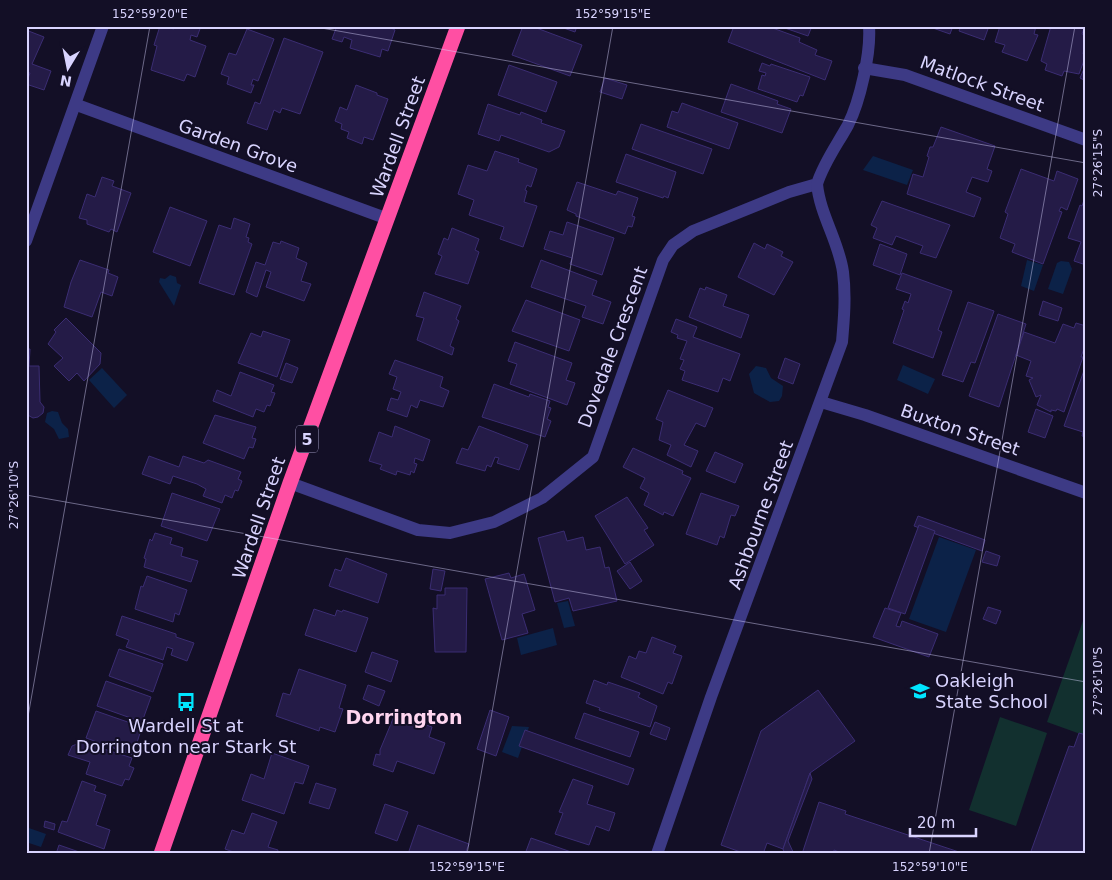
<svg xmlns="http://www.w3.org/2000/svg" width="1112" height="880" viewBox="0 0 1112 880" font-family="'DejaVu Sans',sans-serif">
	<rect width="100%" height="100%" fill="#130f26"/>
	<g fill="#12302f">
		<polygon points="1084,618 1086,618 1086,736 1047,722"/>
		<polygon points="1000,717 1047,733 1016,826 969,810"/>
	</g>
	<g fill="#0c2248">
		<polygon points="873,156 913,170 907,185 863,170"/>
		<polygon points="1027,260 1043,265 1034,291 1021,286"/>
		<polygon points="1061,261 1069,262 1072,269 1063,294 1048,289 1057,263"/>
		<polygon points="170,275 176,277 177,283 181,285 174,306 159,282 160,278 165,279"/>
		<polygon points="903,365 935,379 928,394 897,380"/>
		<polygon points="756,366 766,368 771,378 783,386 782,396 779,401 770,402 754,393 749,374"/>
		<polygon points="102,368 127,395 114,408 89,380"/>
		<polygon points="52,411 58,412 62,423 68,429 69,437 59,439 54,429 45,422 47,413"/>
		<polygon points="939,537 976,550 946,632 909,619"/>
		<polygon points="568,601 575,626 564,628 557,603"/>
		<polygon points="553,628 557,645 521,655 517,638"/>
		<polygon points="512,726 529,727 518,758 502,752"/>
		<polygon points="26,827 46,834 41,847 26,842"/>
	</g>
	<g fill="#241b47" stroke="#3b2d73">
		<polygon points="160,26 174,29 175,26 201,26 197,37 191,35 190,40 206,46 195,77 187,74 184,81 151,70 157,46 154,45"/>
		<polygon points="337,26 392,26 391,28 395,30 388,51 382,49 380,57 350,48 352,40 344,37 342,42 332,39"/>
		<polygon points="523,26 531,26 582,45 570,76 512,55"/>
		<polygon points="558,26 577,26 575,32"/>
		<polygon points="734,26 767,26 800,38 799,42 817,50 815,55 832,61 825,80 728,42"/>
		<polygon points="779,26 812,26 808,36"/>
		<polygon points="927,26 953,26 950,34"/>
		<polygon points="961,26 989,26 984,40 959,31"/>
		<polygon points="1000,26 1036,26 1034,34 1038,35 1027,61 1002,52 1005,45 995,42"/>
		<polygon points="1051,26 1085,26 1082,34 1086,36 1083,54 1086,55 1079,74 1064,71 1062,76 1045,70 1047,64 1041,61"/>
		<polygon points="247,29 274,39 258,81 253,79 251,85 254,85 251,93 227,84 229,77 221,74 229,53 236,55"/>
		<polygon points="26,30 44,37 32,64 51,71 44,90 26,84 30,73 26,72"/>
		<polygon points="284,38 323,52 300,114 282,108 280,113 274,110 267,130 247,123 255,102 260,104"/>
		<polygon points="762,63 770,66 771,64 810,77 803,96 800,95 797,102 758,89 762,75 765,76 766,73 759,71"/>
		<polygon points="1086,64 1086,81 1080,78"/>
		<polygon points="509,65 557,82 546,112 498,95"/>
		<polygon points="605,78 627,85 622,99 600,92"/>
		<polygon points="731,84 778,101 777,104 791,109 782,133 721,112"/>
		<polygon points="356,85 377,93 377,95 388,99 373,140 364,137 362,144 347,138 349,132 341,129 342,124 335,121 340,107 347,110"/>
		<polygon points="682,103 738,123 729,149 667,127 672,111 678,113"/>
		<polygon points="488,104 520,115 521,112 542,120 541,123 565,131 559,147 549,152 501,135 499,141 478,134"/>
		<polygon points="641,124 712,149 703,174 632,149"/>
		<polygon points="941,127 995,146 987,169 992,171 988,182 972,177 966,192 981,198 974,217 907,194 913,174 923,177 929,157 927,156 930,147 933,147"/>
		<polygon points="495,151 519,159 518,162 537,169 531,187 527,185 525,190 527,191 524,202 537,206 523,247 500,239 504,227 469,215 474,200 458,194 468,165 487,171"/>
		<polygon points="626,154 676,172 668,198 664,196 663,198 616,182"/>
		<polygon points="1021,169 1054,181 1057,171 1078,179 1067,210 1061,207 1059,211 1062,212 1043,264 1012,252 1015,244 1000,238 1008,214 1005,212"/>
		<polygon points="102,177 114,181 112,186 131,193 117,232 111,229 109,232 87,224 87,220 79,218 87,194 95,197"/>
		<polygon points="577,182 616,195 618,191 638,198 632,216 635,217 632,227 628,226 625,234 576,216 576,214 567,210"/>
		<polygon points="1085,197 1086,197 1086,265 1074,261 1081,242 1068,238 1080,205 1082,206"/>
		<polygon points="882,201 950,225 936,258 920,253 923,246 896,236 892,245 873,238 877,228 871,225"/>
		<polygon points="170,207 207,221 190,266 153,252"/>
		<polygon points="234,218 250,224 246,237 249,238 248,242 252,244 234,295 199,283 219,225 231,229"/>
		<polygon points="567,222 614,238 602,275 570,264 572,258 544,249 550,231 563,235"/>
		<polygon points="452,228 479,239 475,250 479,252 468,284 435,274 442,256 438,254 444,238 448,240"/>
		<polygon points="281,241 299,248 296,258 307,263 301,281 311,284 304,301 266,287 271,272 266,270 257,297 246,292 256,262 265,265 273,242 280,244"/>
		<polygon points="754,243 765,249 767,244 783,252 781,256 793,262 774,295 738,277"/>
		<polygon points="880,244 907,254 900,275 873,265"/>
		<polygon points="80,260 109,270 108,273 118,277 112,296 101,292 92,317 64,307 71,282"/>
		<polygon points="541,260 597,281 592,295 611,302 603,324 582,317 586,306 531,287"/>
		<polygon points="902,273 952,291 938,330 942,332 933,358 893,343 904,310 902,309 905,301 908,303 911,294 896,289"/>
		<polygon points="706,287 727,295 723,306 749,315 741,338 689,317 700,288 705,290"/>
		<polygon points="424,292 461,306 456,319 459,321 450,346 454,348 452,355 417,340 424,318 416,316"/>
		<polygon points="526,300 580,320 569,351 512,331"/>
		<polygon points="1043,301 1062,308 1058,321 1039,315"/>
		<polygon points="968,302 994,311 975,363 971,362 963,382 942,375"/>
		<polygon points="998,314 1026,324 999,407 969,396"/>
		<polygon points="66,318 101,353 100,364 84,381 77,373 69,381 54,366 63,358 48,344 56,332 54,330"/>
		<polygon points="676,319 697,327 693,337 740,354 730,381 723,378 718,392 682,380 685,371 680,369 684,360 680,359 687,341 677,338 678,335 671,332"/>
		<polygon points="1076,323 1086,326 1086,343 1081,357 1083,357 1064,412 1057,409 1056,411 1051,410 1051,412 1037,405 1041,395 1036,397 1029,380 1033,378 1026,376 1031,361 1016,355 1024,332 1055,343 1063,324 1074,328"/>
		<polygon points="263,331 290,340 277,377 238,363 251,333 261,337"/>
		<polygon points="515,342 572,363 566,380 575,383 567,405 510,384 517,364 508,361"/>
		<polygon points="26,349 30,349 29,366 39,366 40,402 44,407 43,413 38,417 33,418 26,414"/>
		<polygon points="785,358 800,364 793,384 778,378"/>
		<polygon points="395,360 443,377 440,387 449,391 443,407 420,400 417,408 411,405 407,417 387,410 391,398 398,400 401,392 393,389 397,377 389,374"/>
		<polygon points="286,363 298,368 292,383 280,379"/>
		<polygon points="1086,365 1086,437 1082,436 1083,432 1064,426"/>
		<polygon points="240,372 274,385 271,392 275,393 270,406 267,405 264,412 256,409 253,417 213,401 217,390 231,396"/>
		<polygon points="494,384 529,397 530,394 550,401 548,407 551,408 547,419 551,421 545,437 482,417"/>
		<polygon points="668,390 713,408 705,427 696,423 684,445 698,451 691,467 667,455 671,445 659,440 663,422 656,419"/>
		<polygon points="1036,409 1053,416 1045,438 1028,432"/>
		<polygon points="215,415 256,427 252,438 256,439 253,448 249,447 244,459 203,443"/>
		<polygon points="395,426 430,440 423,461 415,458 414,463 417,464 414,473 411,471 410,475 397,471 396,475 380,469 382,465 369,461 379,432 392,437"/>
		<polygon points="479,426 528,445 519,470 497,463 499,458 495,457 491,467 487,465 485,471 456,463 462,448 468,450"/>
		<polygon points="633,448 683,471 682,474 691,478 673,516 664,512 663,515 644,505 649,493 640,488 645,478 623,467"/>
		<polygon points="715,452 743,464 735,483 706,471"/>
		<polygon points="149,456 179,467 183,456 204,463 208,460 241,472 238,479 242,481 238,491 235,490 232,498 225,495 222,503 203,496 206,489 197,484 173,476 170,484 142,474"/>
		<polygon points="172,493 220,509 207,541 161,526"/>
		<polygon points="701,493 739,506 735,516 731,515 724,538 720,536 717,545 686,534"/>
		<polygon points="627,497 648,528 644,530 654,545 625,564 595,516"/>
		<polygon points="918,516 985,540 982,551 914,526"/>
		<polygon points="919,525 935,531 905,614 888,608"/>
		<polygon points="564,531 567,541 583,537 586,550 600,547 605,568 609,567 617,601 573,611 569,598 555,602 538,538"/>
		<polygon points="155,533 172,538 170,544 183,548 181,556 198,561 191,582 144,567 146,559 144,558 150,539 152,541"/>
		<polygon points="986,551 1000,556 997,566 982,562"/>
		<polygon points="346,558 387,574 378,603 329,586 335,569 341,571"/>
		<polygon points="630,562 642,581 630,589 617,571"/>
		<polygon points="433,569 445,571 441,591 430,589"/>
		<polygon points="509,573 511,578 524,574 535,610 522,614 528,633 502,640 485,579"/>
		<polygon points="147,576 187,590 179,615 175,613 173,622 135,609 141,586 143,587"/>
		<polygon points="445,588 467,588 466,652 435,652 433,608 437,609 437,595 445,595"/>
		<polygon points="988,607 1001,611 996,624 983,619"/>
		<polygon points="885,608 901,613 896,626 900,627 902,621 938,634 929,657 873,637"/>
		<polygon points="314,609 335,616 337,610 342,612 343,610 368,618 356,652 305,635"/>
		<polygon points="122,616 176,634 176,637 194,643 187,661 171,655 173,649 167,647 163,660 126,647 129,640 116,635"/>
		<polygon points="652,637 676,646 673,653 682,656 672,684 668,682 663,694 621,677 629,656 636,659 639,651 646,653"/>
		<polygon points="119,649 163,664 153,692 109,676"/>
		<polygon points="372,652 398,661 391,682 365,672"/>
		<polygon points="299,669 346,685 339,708 343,709 335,732 320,727 319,731 276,716 283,693 290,695"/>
		<polygon points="594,680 607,685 608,682 640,693 638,697 657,706 650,727 599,710 600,708 586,703"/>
		<polygon points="106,681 151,697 142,722 97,706"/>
		<polygon points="368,685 385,691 379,706 363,699"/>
		<polygon points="818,690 855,741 810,773 783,849 767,843 763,854 746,854 721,845 761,731"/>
		<polygon points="490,710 509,717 496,756 477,749"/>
		<polygon points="96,711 142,727 133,755 86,738"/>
		<polygon points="584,713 639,732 630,757 575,738"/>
		<polygon points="395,714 432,727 429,737 445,743 434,774 397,761 393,772 373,765 376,754 380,755 380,750"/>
		<polygon points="655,722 670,728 666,740 650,734"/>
		<polygon points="525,730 634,769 628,785 519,746"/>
		<polygon points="1079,733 1086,735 1086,854 1030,854 1069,746 1074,747"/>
		<polygon points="82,742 132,758 129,766 134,768 129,780 125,779 122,786 86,774 90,762 68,755 72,746"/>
		<polygon points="272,753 309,766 303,784 295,782 284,814 242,800 251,774 264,779"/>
		<polygon points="810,773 812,779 788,841 794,854 785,854 783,849"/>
		<polygon points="573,779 593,786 587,804 615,813 609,831 596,826 589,845 555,834 563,813 559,812"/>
		<polygon points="82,781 96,786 94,791 106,795 96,825 110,830 104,849 58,832 62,821 67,822"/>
		<polygon points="316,783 336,789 329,809 309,803"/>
		<polygon points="819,802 846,811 845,814 965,854 844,854 834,850 833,854 802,854"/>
		<polygon points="385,804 408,812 397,841 375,833"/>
		<polygon points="252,813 277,822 268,847 278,850 277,854 239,854 225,849 232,830 244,834"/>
		<polygon points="45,821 55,824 54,830 44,827"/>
		<polygon points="418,825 469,844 465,854 408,854"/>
		<polygon points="531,838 577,854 525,854"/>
		<polygon points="59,845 85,854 56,854"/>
	</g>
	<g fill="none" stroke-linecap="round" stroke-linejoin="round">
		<g stroke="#3d3a85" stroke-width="12">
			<polyline points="864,68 905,75 1086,140"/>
			<polyline points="77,105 388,219"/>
			<polyline points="26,241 103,26"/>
			<polyline points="821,402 865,415 1086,493"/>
			<path d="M290 483 418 530 450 533 494 522 542 498 593 457 663 260 673 245 693 231 789 192 817 184C824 162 837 145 848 125 860 101 871 53 869 26"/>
			<path d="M657 854 711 697 842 342C844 319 846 296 843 272 839 242 820 215 817 184"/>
		</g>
		<polyline stroke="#ff4fa3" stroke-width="15" points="161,854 290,483 458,26"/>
	</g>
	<path fill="none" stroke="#d9d4ff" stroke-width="1" stroke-opacity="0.45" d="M310 26 1086 163M26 495 1086 682M26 728 150 26M467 854 613 26M929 854 1075 26"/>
	<defs>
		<g id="school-bare" transform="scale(1.5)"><path d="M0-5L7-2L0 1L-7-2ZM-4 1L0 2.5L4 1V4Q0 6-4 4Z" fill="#00e5ff" stroke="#130f26" stroke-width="2.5" paint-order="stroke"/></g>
		<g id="bus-bare" transform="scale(1.5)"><path d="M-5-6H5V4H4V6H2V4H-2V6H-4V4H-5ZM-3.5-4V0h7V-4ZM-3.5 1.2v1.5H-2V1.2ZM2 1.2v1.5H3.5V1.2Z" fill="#00e5ff" stroke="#130f26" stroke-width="2.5" paint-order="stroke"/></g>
	</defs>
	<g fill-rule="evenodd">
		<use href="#school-bare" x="920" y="691"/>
		<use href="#bus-bare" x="186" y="702"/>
	</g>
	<g text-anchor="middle" stroke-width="4" stroke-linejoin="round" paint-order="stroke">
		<rect fill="#130f26" stroke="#9e99be" stroke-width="1" x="296" y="425.5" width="22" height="27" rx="4"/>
		<g font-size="16" font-weight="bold" fill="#d9d4ff">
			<text x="307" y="445">5</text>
		</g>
		<g font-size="18" fill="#d9d4ff" stroke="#130f26">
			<text transform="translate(982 84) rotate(20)" y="6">Matlock Street</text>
			<text transform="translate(398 137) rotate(-70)" y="6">Wardell Street</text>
			<text transform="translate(238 146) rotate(20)" y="6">Garden Grove</text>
			<text transform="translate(613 347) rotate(-70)" y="6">Dovedale Crescent</text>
			<text transform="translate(960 430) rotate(19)" y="6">Buxton Street</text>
			<text transform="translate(761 515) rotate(-70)" y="6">Ashbourne Street</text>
			<text transform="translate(259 518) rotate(-71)" y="6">Wardell Street</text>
		</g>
		<g font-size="18" fill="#d9d4ff" stroke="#130f26" text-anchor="start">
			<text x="935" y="687">Oakleigh<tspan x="935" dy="21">State School</tspan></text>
			<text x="186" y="732" text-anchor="middle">Wardell St at<tspan x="186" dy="21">Dorrington near Stark St</tspan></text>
		</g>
		<g font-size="19" font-weight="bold" fill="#ffd6f0" stroke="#130f26">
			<text x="404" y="724">Dorrington</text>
		</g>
	</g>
	<rect width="1112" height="880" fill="none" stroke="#130f26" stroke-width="55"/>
	<g transform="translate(68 68) rotate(190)" stroke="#130f26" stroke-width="4" paint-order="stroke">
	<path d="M0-4L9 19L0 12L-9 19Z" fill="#d9d4ff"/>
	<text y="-8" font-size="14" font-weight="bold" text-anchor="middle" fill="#d9d4ff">N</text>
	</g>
	<path d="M910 828v8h66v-8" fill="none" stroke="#d9d4ff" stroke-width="2.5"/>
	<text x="917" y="828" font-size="15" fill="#d9d4ff" stroke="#130f26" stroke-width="4" paint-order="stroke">20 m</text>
	<rect x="28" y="28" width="1056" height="824" fill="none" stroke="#d9d4ff" stroke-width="2"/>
	<g font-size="12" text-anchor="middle" fill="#d9d4ff">
		<text x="150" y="18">152°59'20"E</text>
		<text x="613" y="18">152°59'15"E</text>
		<text transform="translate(1098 163) rotate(-90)" y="4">27°26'15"S</text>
		<text transform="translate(14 495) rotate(-90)" y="4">27°26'10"S</text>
		<text transform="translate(1098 681) rotate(-90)" y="4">27°26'10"S</text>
		<text x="467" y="871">152°59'15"E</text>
		<text x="930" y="871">152°59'10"E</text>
	</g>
</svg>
